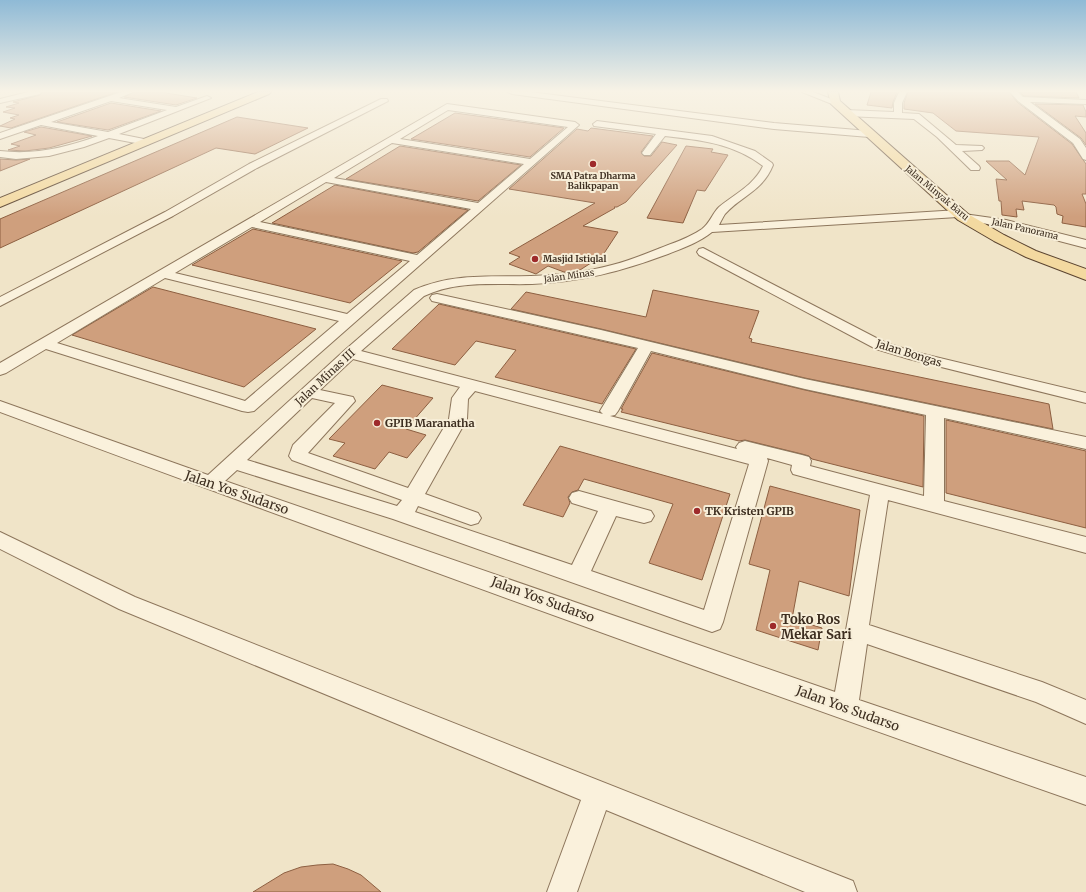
<svg xmlns="http://www.w3.org/2000/svg" width="1086" height="892" viewBox="0 0 1086 892" font-family="Merriweather,serif">
	<rect width="100%" height="100%" fill="#f0e4c8"/>
	<g fill="#cf9f7d" stroke="#8d5f41">
		<polygon points="42,92 117,92 11,128 0,126 15,119 10,118 19,115 3,112 15,108 6,107 19,103 13,102 40,95"/>
		<polygon points="134,92 166,92 166,93 197,98 176,105 124,97"/>
		<polygon points="871,92 897,92 893,102 892,108 867,105"/>
		<polygon points="908,92 1009,92 1017,102 1072,144 1086,164 1086,194 1082,194 1086,204 1086,227 1062,223 1063,216 1057,214 1056,207 1054,205 1022,201 1024,210 1016,209 1017,217 1002,215 1001,201 999,201 996,179 1007,180 986,161 1009,161 1025,175 1039,137 956,131 933,113 904,109 904,103"/>
		<polygon points="1020,92 1076,92 1079,98 1024,96"/>
		<polygon points="111,103 161,111 108,130 57,122"/>
		<polygon points="1035,104 1083,105 1086,112 1086,117 1075,116 1086,133 1086,145 1081,138"/>
		<polygon points="455,113 564,128 530,157 411,139"/>
		<polygon points="237,117 308,128 255,154 216,148 0,248 0,219"/>
		<polygon points="41,127 92,136 49,148 25,151 8,150 20,146 11,144 36,135 24,132"/>
		<polygon points="591,128 653,136 641,152 644,156 651,156 662,142 677,145 626,202 617,207 614,207 615,208 583,226 618,232 599,261 594,261 580,270 564,272 548,266 536,274 509,264 520,257 509,253 595,203 509,189 577,129 588,131"/>
		<polygon points="400,146 521,165 478,201 346,179"/>
		<polygon points="686,146 713,149 711,152 728,155 705,191 697,190 683,223 647,218"/>
		<polygon points="0,159 16,160 30,159 0,171"/>
		<polygon points="335,185 468,210 418,252 413,253 272,223"/>
		<polygon points="253,229 402,261 350,303 192,265"/>
		<polygon points="153,287 316,329 244,387 72,335"/>
		<polygon points="653,290 759,311 749,338 752,339 751,342 1049,404 1053,429 805,378 601,329 511,309 526,292 646,317"/>
		<polygon points="439,304 636,349 602,404 495,377 516,350 476,341 455,365 392,349"/>
		<polygon points="652,353 805,390 924,416 923,487 812,459 809,456 802,454 745,440 739,441 621,412 623,409 621,409"/>
		<polygon points="382,385 433,398 406,429 426,435 407,458 389,452 375,469 333,456 345,443 329,439"/>
		<polygon points="946,420 1086,451 1086,528 946,493"/>
		<polygon points="560,446 730,494 702,580 649,563 673,504 584,479 578,490 572,492 568,497 570,503 563,517 523,505"/>
		<polygon points="770,486 860,510 849,596 799,581 792,619 822,628 818,650 756,630 770,570 749,564"/>
		<polygon points="333,864 348,869 361,875 381,892 253,892 284,873 301,867 317,865"/>
	</g>
	<g fill="none" stroke-linecap="round" stroke-linejoin="round">
		<g stroke="#8d765c" stroke-width="2">
			<g id="minor">
				<polygon points="28,92 41,92 40,94 0,103 0,99"/>
				<path d="M121 92H133L119 98 176 107 207 96 211 98 119 134 149 140 151 142 149 144 146 145 109 138 84 147 49 156 16 159 0 157V151C34 155 65 148 98 136L41 125 0 139V133ZM111 101 167 110 108 132 51 122Z"/>
				<polygon points="508,92 530,92 774,123 869,131 874,134 869,137 774,129 512,94"/>
				<polygon points="802,92 813,92 839,102 835,104 832,104"/>
				<polygon points="899,92 907,92 902,103 902,113 919,114 956,145 982,146 984,148 982,150 962,151 979,166 980,168 979,170 971,170 937,137 914,119 846,116 842,113 846,110 894,112 894,103"/>
				<polygon points="1010,92 1018,92 1023,97 1086,100 1086,104 1030,102 1080,139 1086,148 1086,160 1083,159 1073,143 1018,101"/>
				<polygon points="381,99 387,99 388,101 257,168 173,216 0,306 0,297 165,212 249,164"/>
				<path d="M447 104 575 122 579 125 254 411 248 412 242 411 46 349 6 373 0 375V363ZM448 110 568 127 530 159 400 139ZM392 143 524 164 478 203 334 178ZM326 182 471 209 417 255 260 222ZM252 227 410 261 347 314 175 273ZM165 278 339 321 245 401 57 343Z"/>
				<path d="M597 121 712 136 755 151 772 163 773 165C762 192 742 195 725 214 723 217 721 221 719 225L959 210 963 211 964 214 1006 220 1086 240V248L1006 227 963 220 959 219 958 217 712 232C700 242 683 248 668 254 622 271 582 282 532 284 495 285 458 280 424 296L361 351 603 414 600 411 638 348 432 301 430 298 432 295 437 294 601 330 805 379 1086 437V449L944 418V501L1086 537V553L888 500 869 625 1042 682 1086 700V724L1036 702 867 644 859 700 1086 777V805C723 678 361 546 0 412V401L208 475 345 350 414 290C452 273 490 277 531 276 558 275 586 272 612 265 628 261 643 255 658 249 673 243 689 238 702 229 710 223 712 214 719 207 735 194 754 185 763 166 733 143 700 140 665 136L650 155H644L642 153 656 134 594 126 593 124ZM651 351 805 389 926 415 924 496 810 466 811 461 809 457 802 455 745 441 739 443 736 447 737 449 610 416 615 415 618 411ZM353 359 460 387 452 398 449 419 408 488 308 453 355 401 353 397 320 390ZM475 391 749 464 704 610 591 571 616 516 644 523 651 521 654 516 651 511 579 491 572 493 569 498 572 503 598 511 572 565 415 512 418 506 471 525 478 523 481 518 478 513 425 494 467 419 468 399ZM312 398 335 403 293 445 289 456 292 460 402 500 397 506 247 460ZM767 458 792 465 791 470 793 474 870 495 835 692 225 481 237 470 393 519 712 632 720 629 723 622 768 461Z"/>
				<polygon points="703,248 886,343 919,353 1086,393 1086,403 909,359 876,349 699,255 697,252 699,249"/>
				<polygon points="0,532 135,597 853,881 857,892 805,892 606,810 577,892 547,892 581,800 119,609 0,549"/>
			</g>
		</g>
		<g stroke="#5b4430" stroke-width="2">
			<g id="major">
				<polygon points="258,92 271,92 269,94 0,207 0,198"/>
				<polygon points="828,92 838,92 840,101 968,214 1004,235 1036,251 1086,269 1086,280 1026,257 994,241 958,220 831,104"/>
			</g>
		</g>
		<use href="#minor" fill="#faf1dc" fill-rule="evenodd"/>
		<use href="#major" fill="#f3d9a0" fill-rule="evenodd"/>
	</g>
	<linearGradient id="sky" x2="0" y2="1"><stop stop-color="#8fbad6"/><stop offset="0.42" stop-color="#f8f3e6"/><stop offset="1" stop-color="#f8f3e6" stop-opacity="0"/></linearGradient>
	<rect width="1086" height="217" fill="url(#sky)"/>
	<g fill="#9e2a2b" stroke="#f7eed8" stroke-width="1.5">
		<circle cx="593" cy="164" r="4"/>
		<circle cx="535" cy="259" r="4"/>
		<circle cx="377" cy="423" r="4"/>
		<circle cx="697" cy="511" r="4"/>
		<circle cx="773" cy="626" r="4"/>
	</g>
	<g text-anchor="middle" stroke-width="4" stroke-linejoin="round" paint-order="stroke">
		<g font-size="9" font-weight="bold" fill="#3d2e20" stroke="#f7eed8">
			<text x="593" y="179">SMA Patra Dharma<tspan x="593" dy="10">Balikpapan</tspan></text>
			<text x="543" y="262" text-anchor="start">Masjid Istiqlal</text>
		</g>
		<g font-size="9" fill="#3d2e20" stroke="#f7eed8">
			<text transform="translate(937 193) rotate(40)" y="3">Jalan Minyak Baru</text>
			<text transform="translate(1025 229) rotate(13)" y="3">Jalan Panorama</text>
			<text transform="translate(569 276) rotate(-8)" y="3">Jalan Minas</text>
		</g>
		<g font-size="11" fill="#3d2e20" stroke="#f7eed8">
			<text transform="translate(909 353) rotate(17)" y="4">Jalan Bongas</text>
			<text transform="translate(325 377) rotate(-43)" y="4">Jalan Minas III</text>
		</g>
		<g font-size="11" font-weight="bold" fill="#3d2e20" stroke="#f7eed8" text-anchor="start">
			<text x="385" y="427">GPIB Maranatha</text>
			<text x="705" y="515">TK Kristen GPIB</text>
		</g>
		<g font-size="13" fill="#3d2e20" stroke="#f7eed8">
			<text transform="translate(237 492) rotate(19)" y="5">Jalan Yos Sudarso</text>
			<text transform="translate(543 599) rotate(20)" y="5">Jalan Yos Sudarso</text>
			<text transform="translate(848 708) rotate(20)" y="5">Jalan Yos Sudarso</text>
		</g>
		<g font-size="13" font-weight="bold" fill="#3d2e20" stroke="#f7eed8" text-anchor="start">
			<text x="781" y="624">Toko Ros<tspan x="781" dy="15">Mekar Sari</tspan></text>
		</g>
	</g>
</svg>
